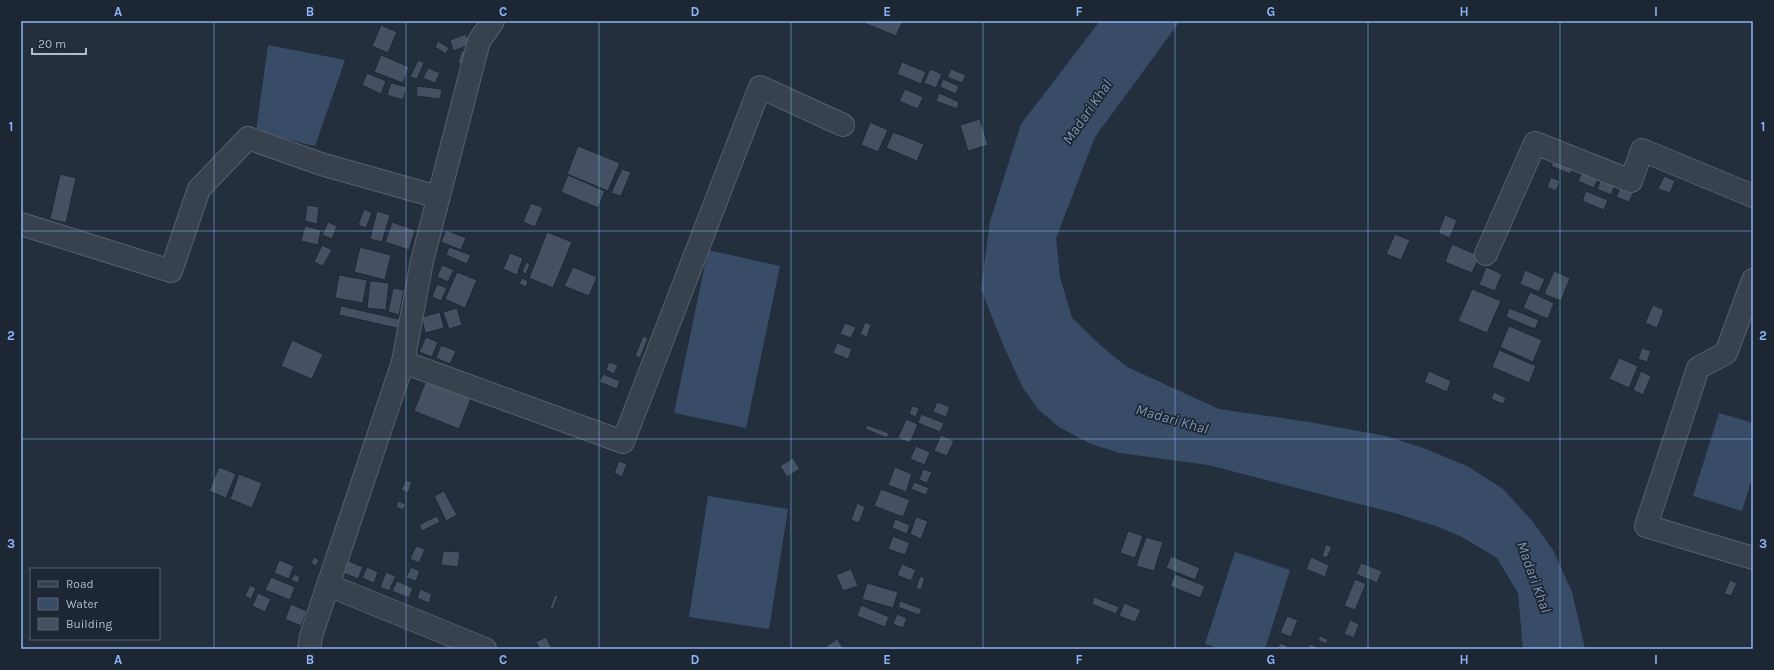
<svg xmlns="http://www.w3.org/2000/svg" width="1774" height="670" viewBox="0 0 1774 670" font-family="Karla,sans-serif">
	<rect width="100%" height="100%" fill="#242f3e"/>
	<g fill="#394c67">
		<polygon points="1100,21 1180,21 1095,137 1056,238 1060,277 1072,318 1100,345 1127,367 1219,409 1309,422 1386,436 1426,449 1469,467 1503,489 1533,522 1553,550 1572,592 1585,649 1523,649 1518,593 1497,558 1462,537 1436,526 1398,514 1208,465 1120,453 1091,444 1059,427 1038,409 1023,388 1004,347 981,289 990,221 1021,124"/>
		<polygon points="268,45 345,60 315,146 256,132"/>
		<polygon points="708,250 780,266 746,428 674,413"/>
		<polygon points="1719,413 1753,423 1753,475 1742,511 1693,496"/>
		<polygon points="708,496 788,509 769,629 689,617"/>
		<polygon points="1235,552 1290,570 1265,649 1222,649 1205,644"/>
	</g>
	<g fill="#455162" stroke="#1f2835">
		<polygon points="865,21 903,21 896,36 864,23"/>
		<polygon points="381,25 397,32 388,53 372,46"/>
		<polygon points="466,34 470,45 453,51 450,40"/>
		<polygon points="438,41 449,48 446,54 435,47"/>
		<polygon points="462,50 470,53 467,65 458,63"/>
		<polygon points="381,55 409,67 403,83 374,72"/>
		<polygon points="418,60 424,63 417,79 410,77"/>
		<polygon points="902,62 926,72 921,84 897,74"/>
		<polygon points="428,68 440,73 435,83 423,78"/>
		<polygon points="930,69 942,74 936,88 924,83"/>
		<polygon points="951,69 966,75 962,83 947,77"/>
		<polygon points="367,73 386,81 381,94 362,85"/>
		<polygon points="943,79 959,86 956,94 940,87"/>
		<polygon points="391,83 407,87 403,100 387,95"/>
		<polygon points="417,86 442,89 440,99 416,96"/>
		<polygon points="905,89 923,97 918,109 899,101"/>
		<polygon points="939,93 959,102 957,109 936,101"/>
		<polygon points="980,119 988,145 968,151 960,125"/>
		<polygon points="870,122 888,130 878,152 861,145"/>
		<polygon points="893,132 924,144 917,161 886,148"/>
		<polygon points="578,146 620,163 608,191 567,174"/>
		<polygon points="1555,157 1574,165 1570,174 1551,166"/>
		<polygon points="1584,168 1600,174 1594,188 1578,181"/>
		<polygon points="622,169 631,172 621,196 611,193"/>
		<polygon points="1604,172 1618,178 1611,195 1597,189"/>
		<polygon points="60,174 76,178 66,223 50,219"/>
		<polygon points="568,175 605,191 598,208 561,192"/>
		<polygon points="1664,176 1675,181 1670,193 1658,189"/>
		<polygon points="1551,177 1560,181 1556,191 1547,187"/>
		<polygon points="1621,186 1634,191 1629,202 1616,197"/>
		<polygon points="1586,191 1608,200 1604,210 1582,201"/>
		<polygon points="531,203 543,208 535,227 523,222"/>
		<polygon points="307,205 319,207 317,224 305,221"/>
		<polygon points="364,209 372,213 366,228 358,225"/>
		<polygon points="377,211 390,215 382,242 370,239"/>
		<polygon points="1445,215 1457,220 1450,238 1438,233"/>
		<polygon points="328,222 337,226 332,239 322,235"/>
		<polygon points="392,222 415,230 409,250 385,242"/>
		<polygon points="305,226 321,230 318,245 301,241"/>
		<polygon points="446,230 466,238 461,250 441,242"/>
		<polygon points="547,232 572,242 553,288 529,278"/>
		<polygon points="1395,234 1410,240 1401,260 1386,254"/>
		<polygon points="1452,244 1480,256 1472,273 1445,262"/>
		<polygon points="322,245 332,250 323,266 314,262"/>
		<polygon points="360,247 391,255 385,280 354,272"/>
		<polygon points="449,247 471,255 467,264 446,255"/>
		<polygon points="510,253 523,258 517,275 503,269"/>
		<polygon points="526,262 530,264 526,274 522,272"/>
		<polygon points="442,265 454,270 448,282 437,277"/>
		<polygon points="573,267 597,277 589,296 564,286"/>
		<polygon points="1486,267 1502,274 1495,291 1479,285"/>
		<polygon points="1525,270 1545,279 1539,292 1520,284"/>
		<polygon points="1554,271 1570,278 1561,301 1544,294"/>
		<polygon points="457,272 477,280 465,308 445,299"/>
		<polygon points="339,275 367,280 363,303 335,298"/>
		<polygon points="522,278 528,281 526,287 519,284"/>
		<polygon points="370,281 389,283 386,310 367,308"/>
		<polygon points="437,284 447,288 441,301 432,297"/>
		<polygon points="393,288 404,290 399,315 388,312"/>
		<polygon points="1472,289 1501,301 1487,333 1458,321"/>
		<polygon points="1530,292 1554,303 1548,319 1523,308"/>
		<polygon points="1653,305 1664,310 1657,328 1645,323"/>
		<polygon points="341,306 403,320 401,329 339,315"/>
		<polygon points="457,308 462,325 449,329 443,312"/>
		<polygon points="1509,308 1539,320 1535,329 1506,317"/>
		<polygon points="440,312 444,328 425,333 422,317"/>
		<polygon points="865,322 871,325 867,337 860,334"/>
		<polygon points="845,323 856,327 851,338 840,334"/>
		<polygon points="1509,326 1542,340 1533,362 1500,347"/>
		<polygon points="643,336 648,338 640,358 635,356"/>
		<polygon points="426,337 438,342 432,357 419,352"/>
		<polygon points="292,340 323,354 312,379 281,366"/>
		<polygon points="837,343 852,349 848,359 833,353"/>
		<polygon points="441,345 456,351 450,364 436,358"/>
		<polygon points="1642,348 1651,351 1647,362 1638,359"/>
		<polygon points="1499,350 1536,366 1529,383 1492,367"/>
		<polygon points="1619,358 1638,366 1629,388 1609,379"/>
		<polygon points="609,362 618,365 614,374 606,370"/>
		<polygon points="1429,371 1451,381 1447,392 1424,382"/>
		<polygon points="1641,371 1651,376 1643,395 1633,390"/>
		<polygon points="429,373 474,391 459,429 414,411"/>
		<polygon points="603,374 620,381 617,389 599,382"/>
		<polygon points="1494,392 1506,398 1503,404 1491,399"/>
		<polygon points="937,402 950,407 946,417 933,412"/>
		<polygon points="912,406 919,408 916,417 909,414"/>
		<polygon points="921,414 944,423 940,432 918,423"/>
		<polygon points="906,419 918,424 910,443 898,438"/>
		<polygon points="867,425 889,433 887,438 865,429"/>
		<polygon points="941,435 954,441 947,456 934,451"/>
		<polygon points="916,446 930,452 925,465 910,459"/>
		<polygon points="793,458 800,469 787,477 780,466"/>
		<polygon points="619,461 627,464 622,477 614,473"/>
		<polygon points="219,467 236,474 226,498 209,491"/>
		<polygon points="895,467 912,474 906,492 888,485"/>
		<polygon points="923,469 932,472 927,483 919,480"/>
		<polygon points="239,474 262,483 252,508 230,499"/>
		<polygon points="406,480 412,482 408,493 401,490"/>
		<polygon points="914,482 929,488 926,495 911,489"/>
		<polygon points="881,489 910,500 903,517 874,506"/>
		<polygon points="444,491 457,515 446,521 434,496"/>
		<polygon points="398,501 406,504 403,510 396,507"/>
		<polygon points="857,503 865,507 859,523 851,520"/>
		<polygon points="437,516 440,522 422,531 419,525"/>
		<polygon points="916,517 928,521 921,539 910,534"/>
		<polygon points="895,519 910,525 907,534 892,528"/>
		<polygon points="1128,531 1143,536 1135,558 1120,553"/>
		<polygon points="893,536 910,543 905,555 888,549"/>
		<polygon points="1146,537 1163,542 1154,571 1136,566"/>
		<polygon points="1326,544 1332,547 1327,558 1322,556"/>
		<polygon points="416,546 425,549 419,563 410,559"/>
		<polygon points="443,551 460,552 458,567 441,565"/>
		<polygon points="1171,556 1200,568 1195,580 1166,568"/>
		<polygon points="314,557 319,560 316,566 311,563"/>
		<polygon points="1311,557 1329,565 1325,577 1306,569"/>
		<polygon points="344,559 363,567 358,579 339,571"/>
		<polygon points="279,560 294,566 289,579 274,573"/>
		<polygon points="1361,563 1382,571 1377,583 1356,574"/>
		<polygon points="902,564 916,570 911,581 897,575"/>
		<polygon points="367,567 378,572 374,583 362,578"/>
		<polygon points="411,567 420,571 416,581 406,578"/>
		<polygon points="851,569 858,586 843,591 836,575"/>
		<polygon points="386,572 396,576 389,591 380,587"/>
		<polygon points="294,574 300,577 298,583 291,580"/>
		<polygon points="1175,574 1205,586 1200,598 1170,586"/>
		<polygon points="920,576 925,578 921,590 916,588"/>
		<polygon points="271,577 295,587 290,600 265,590"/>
		<polygon points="1355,579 1366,584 1355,610 1344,606"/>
		<polygon points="1730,580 1737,583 1731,596 1724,594"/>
		<polygon points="397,581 413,588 409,598 392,591"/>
		<polygon points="867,583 898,592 893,608 862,599"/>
		<polygon points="250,585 256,588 251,599 245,596"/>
		<polygon points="420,589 432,594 429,603 417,598"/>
		<polygon points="258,593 271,599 265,612 252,606"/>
		<polygon points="555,595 558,596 553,609 550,608"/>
		<polygon points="1094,597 1119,607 1116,614 1092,604"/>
		<polygon points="900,601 922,609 919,615 898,607"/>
		<polygon points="1124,603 1141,610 1135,622 1119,616"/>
		<polygon points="291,604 307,611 301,626 285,619"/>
		<polygon points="861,605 889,617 885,627 857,616"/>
		<polygon points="897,614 907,618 903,628 893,624"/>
		<polygon points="1287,616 1298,620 1291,637 1280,633"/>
		<polygon points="1350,620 1359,624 1354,638 1344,634"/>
		<polygon points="1320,636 1328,639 1326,644 1318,640"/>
		<polygon points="546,637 552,649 540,649 536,642"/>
		<polygon points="837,639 844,649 823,649"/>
		<polygon points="1280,643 1288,646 1286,649 1277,649"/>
		<polygon points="1310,644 1323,649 1308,649"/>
	</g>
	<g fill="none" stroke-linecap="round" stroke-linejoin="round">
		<g stroke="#565f6c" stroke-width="24">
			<g id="minor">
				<polyline points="21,224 171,271 199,189 248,138 321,164 438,197"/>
				<polyline points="1486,254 1535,143 1631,181 1642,150 1753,196"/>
				<polyline points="1753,280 1726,353 1698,368 1646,526 1753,558"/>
				<polyline points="403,362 623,442 760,87 843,125"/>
				<polyline points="328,585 485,649"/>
				<polyline points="309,649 311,636 403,362 422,261 479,41 493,21"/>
			</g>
		</g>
		<use href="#minor" stroke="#38414e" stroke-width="22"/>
	</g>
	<path fill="none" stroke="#8ab4f8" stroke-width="1" stroke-opacity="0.55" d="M214 21V649M406 21V649M599 21V649M791 21V649M983 21V649M1175 21V649M1368 21V649M1560 21V649M21 231H1753M21 439H1753"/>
	<g text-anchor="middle" stroke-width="3.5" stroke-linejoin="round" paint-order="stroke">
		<g font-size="15" font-style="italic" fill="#7c92b1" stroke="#1d2633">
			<text transform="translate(1087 112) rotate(-55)" y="5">Madari Khal</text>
			<text transform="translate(1172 419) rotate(16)" y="5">Madari Khal</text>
			<text transform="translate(1534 577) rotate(70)" y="5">Madari Khal</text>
		</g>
	</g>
	<rect width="1774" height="670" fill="none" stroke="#1d2633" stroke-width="44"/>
	<rect x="30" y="568" width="130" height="72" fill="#1d2633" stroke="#59626f"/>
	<rect x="38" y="581" width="20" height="6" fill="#38414e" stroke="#59626f"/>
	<text x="66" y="588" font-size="12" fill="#b4bcc9">Road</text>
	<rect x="38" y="598" width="20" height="12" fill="#394c67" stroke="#59626f"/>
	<text x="66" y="608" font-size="12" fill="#b4bcc9">Water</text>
	<rect x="38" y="618" width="20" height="12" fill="#455162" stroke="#59626f"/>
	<text x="66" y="628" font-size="12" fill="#b4bcc9">Building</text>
	<path d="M32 48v6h54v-6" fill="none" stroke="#b4bcc9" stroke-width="2"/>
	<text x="38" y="48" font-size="12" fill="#b4bcc9" stroke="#1d2633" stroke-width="3" paint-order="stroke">20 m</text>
	<rect x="22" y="22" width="1730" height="626" fill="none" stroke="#8ab4f8" stroke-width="1.5"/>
	<g font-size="13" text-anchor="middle" font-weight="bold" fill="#8ab4f8">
		<text x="118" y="16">A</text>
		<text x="310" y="16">B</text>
		<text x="503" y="16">C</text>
		<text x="695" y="16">D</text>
		<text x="887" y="16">E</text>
		<text x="1079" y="16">F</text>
		<text x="1271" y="16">G</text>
		<text x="1464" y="16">H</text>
		<text x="1656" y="16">I</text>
		<text x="11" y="131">1</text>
		<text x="1763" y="131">1</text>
		<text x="11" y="340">2</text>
		<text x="1763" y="340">2</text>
		<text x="11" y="548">3</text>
		<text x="1763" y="548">3</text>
		<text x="118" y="664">A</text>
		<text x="310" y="664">B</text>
		<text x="503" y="664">C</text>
		<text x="695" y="664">D</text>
		<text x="887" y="664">E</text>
		<text x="1079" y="664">F</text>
		<text x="1271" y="664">G</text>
		<text x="1464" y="664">H</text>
		<text x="1656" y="664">I</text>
	</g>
</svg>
